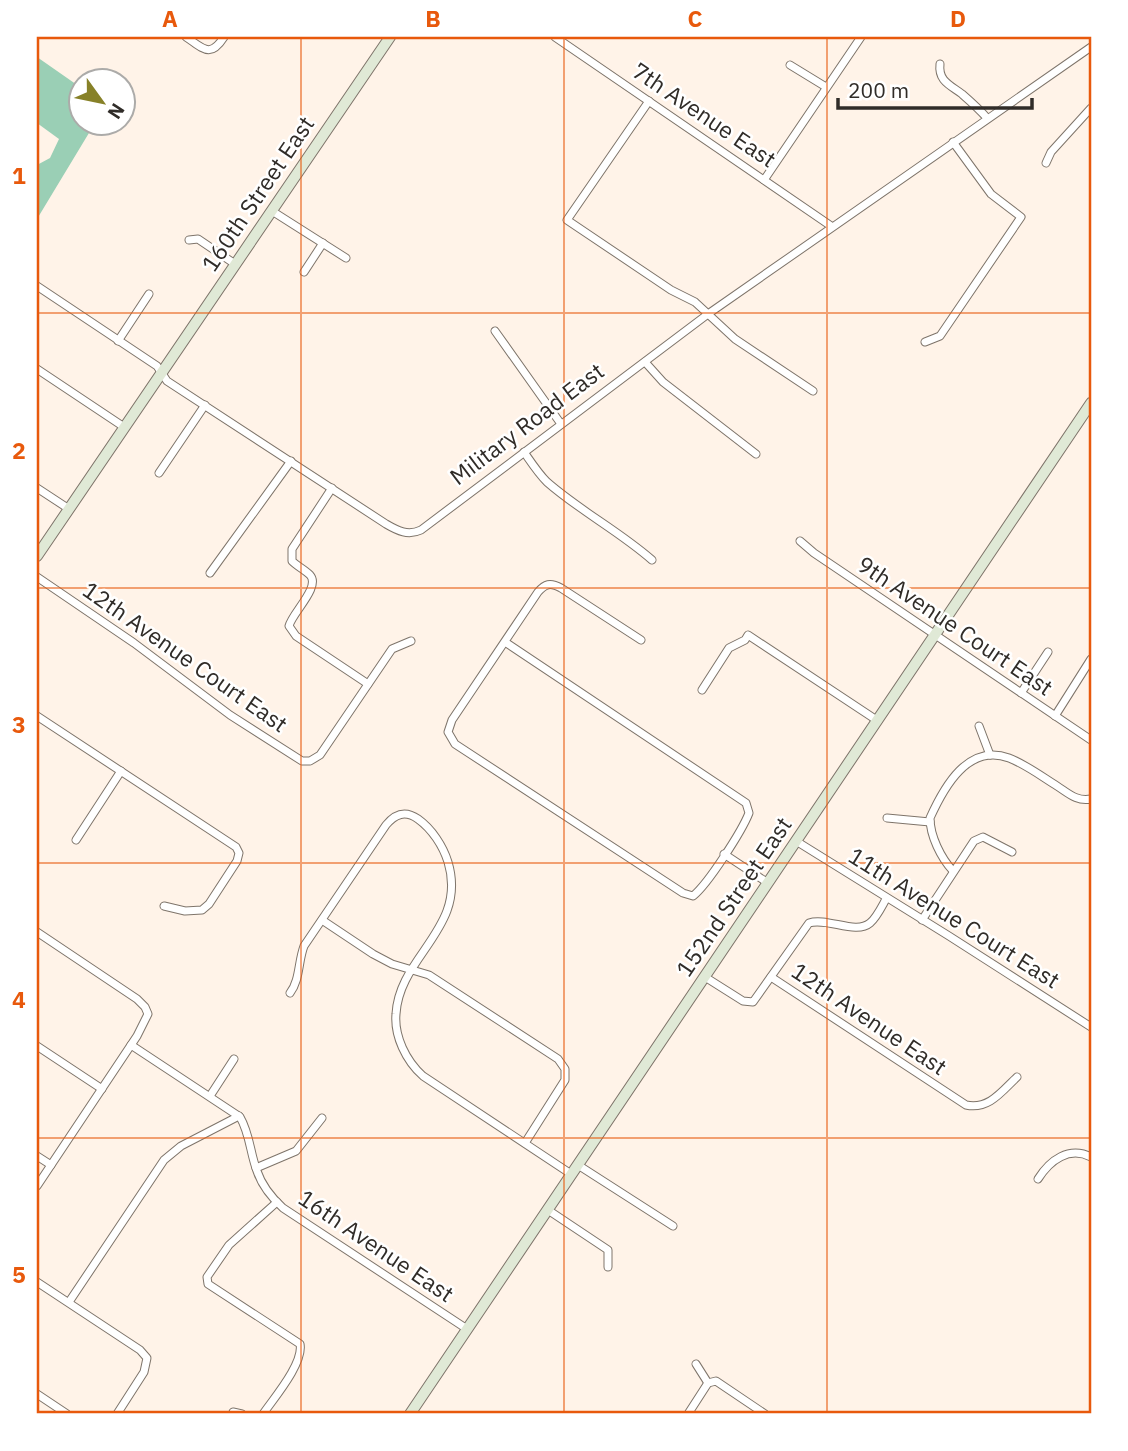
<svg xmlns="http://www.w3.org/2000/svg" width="1128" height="1451" viewBox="0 0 1128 1451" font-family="'IBM Plex Sans',sans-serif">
	<rect width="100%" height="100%" fill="#fff3e8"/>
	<polygon fill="#9acfb5" points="37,57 80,87 80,122 95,123 37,219 37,165 50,158 59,139 37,123"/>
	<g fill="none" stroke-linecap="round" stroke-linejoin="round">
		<g stroke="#7e746a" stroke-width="9">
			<g id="street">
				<path d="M186 37C203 48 210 59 224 37"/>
				<polyline points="555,37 831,226"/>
				<path d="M940 64C938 81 950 85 962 94 970 101 980 110 987 118"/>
				<polyline points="790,65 826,87"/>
				<polyline points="649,101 567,220 671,290 695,302 735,339 813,391"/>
				<polyline points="1046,163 1051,152 1091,108"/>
				<polyline points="764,180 861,37"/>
				<polyline points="272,211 346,258"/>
				<polyline points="189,240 198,239 235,264"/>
				<polyline points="304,272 323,243"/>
				<path d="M37 286 157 366 167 381 386 524C398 531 408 536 421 530L708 314 1091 47"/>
				<polyline points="495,331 561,424"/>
				<polyline points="118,341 149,294"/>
				<polyline points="925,342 940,336 1021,217 991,194 953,142"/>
				<polyline points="645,362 663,382 756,454"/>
				<polyline points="37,369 124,427"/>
				<path d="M524 452C531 462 538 473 547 482 580 511 619 531 652 560"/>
				<polyline points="159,473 205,405"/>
				<polyline points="37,488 69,509"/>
				<path d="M332 488 292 549V561C297 566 305 570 310 575 321 587 292 613 289 626L296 636 368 684"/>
				<polyline points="800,541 814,553 1091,740"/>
				<polyline points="210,573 291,461"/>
				<polyline points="37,577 134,643 230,715 302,761 310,761 320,755 392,649 411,641"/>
				<path d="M505 642 746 803 749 813C742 831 708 884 693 896L683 893 455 744 448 732 452 720 538 592C545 584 550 582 561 588L641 640"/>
				<polyline points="702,690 729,648 745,640 748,635 878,721"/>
				<polyline points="1021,693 1048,652"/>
				<polyline points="37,716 236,847 239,853 237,861 209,904 202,910 185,911 164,906"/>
				<polyline points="1055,716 1091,659"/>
				<polyline points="979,726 990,755"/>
				<polyline points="887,818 930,822"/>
				<polyline points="76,840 121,771"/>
				<polyline points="796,841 949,936 1091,1027"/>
				<polyline points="724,854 768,883"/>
				<path d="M953 871C941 858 930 836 930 818 944 787 968 743 1009 758 1025 764 1041 776 1057 786 1068 793 1077 802 1091 799"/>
				<polyline points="322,920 373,954 392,964 429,975 558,1059 565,1069 565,1080 525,1143"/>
				<polyline points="922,920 974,841 983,837 1012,852"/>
				<polyline points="37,932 137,999 145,1007 148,1014 137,1036 37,1186"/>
				<path d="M705 977 743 1001 753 1002 809 923C827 917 856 935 870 923 877 917 882 906 886 899"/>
				<path d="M771 977 966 1105C989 1110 1002 1091 1017 1077"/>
				<path d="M290 993C300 980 298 962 304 946L386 825C395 814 405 810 418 819 432 829 443 846 448 862 468 928 399 956 396 1014 394 1036 406 1061 423 1076L571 1174"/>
				<path d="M131 1045 240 1117C250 1134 250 1153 257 1171 262 1186 272 1198 283 1208L467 1329"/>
				<polyline points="37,1046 102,1089"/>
				<polyline points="210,1096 234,1059"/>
				<polyline points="37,1156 51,1165"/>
				<polyline points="578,1165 673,1226"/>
				<polyline points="256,1168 296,1151 322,1118"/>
				<path d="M1038 1179C1050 1160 1069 1146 1091 1157"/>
				<polyline points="548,1210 608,1250 608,1267"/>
				<polyline points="37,1282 140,1350 147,1358 144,1372 117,1414"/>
				<polyline points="69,1302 164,1160 181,1146 239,1116"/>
				<polyline points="696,1364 708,1383"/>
				<polyline points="708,1383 716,1381 765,1414"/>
				<polyline points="37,1394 67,1414"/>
				<polyline points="233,1412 242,1414"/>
				<path d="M263 1414C274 1398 304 1363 300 1344L208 1284 207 1277 229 1245 277 1202"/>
				<polyline points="688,1414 708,1383"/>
			</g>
		</g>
		<g stroke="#7e746a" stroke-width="12">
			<g id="secondary">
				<polyline points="37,556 390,37"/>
				<polyline points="410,1414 1091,403"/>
			</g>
		</g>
		<use href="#street" stroke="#fff" stroke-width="7"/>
		<use href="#secondary" stroke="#e0e9d6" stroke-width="10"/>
	</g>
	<path fill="none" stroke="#e8590c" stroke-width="2" stroke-opacity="0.55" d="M301 37V1414M564 37V1414M827 37V1414M37 313H1091M37 588H1091M37 863H1091M37 1138H1091"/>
	<g text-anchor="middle" stroke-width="5" stroke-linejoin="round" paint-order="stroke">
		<g font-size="23" fill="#302c28" stroke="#fff">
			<text transform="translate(704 115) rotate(34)" y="8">7th Avenue East</text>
			<text transform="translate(258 194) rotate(-56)" y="8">160th Street East</text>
			<text transform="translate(527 424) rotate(-37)" y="8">Military Road East</text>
			<text transform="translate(955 626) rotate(34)" y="8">9th Avenue Court East</text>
			<text transform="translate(185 657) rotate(35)" y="8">12th Avenue Court East</text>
			<text transform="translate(734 897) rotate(-56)" y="8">152nd Street East</text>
			<text transform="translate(954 918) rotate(32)" y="8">11th Avenue Court East</text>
			<text transform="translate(869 1019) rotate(34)" y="8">12th Avenue East</text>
			<text transform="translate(376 1246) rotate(34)" y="8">16th Avenue East</text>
		</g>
	</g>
	<rect width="1128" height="1451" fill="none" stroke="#ffffff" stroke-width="77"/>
	<g transform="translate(102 102) rotate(123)"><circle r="33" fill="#ffffff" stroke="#acaba9" stroke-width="2"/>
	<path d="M0-5L12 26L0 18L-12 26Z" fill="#878128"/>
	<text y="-10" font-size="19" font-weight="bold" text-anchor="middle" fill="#302c28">N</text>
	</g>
	<path d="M838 98v10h194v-10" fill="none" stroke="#302c28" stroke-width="3.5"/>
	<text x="848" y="98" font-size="21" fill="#302c28" stroke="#ffffff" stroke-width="5" paint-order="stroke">200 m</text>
	<rect x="38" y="38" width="1052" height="1374" fill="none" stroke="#e8590c" stroke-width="2.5"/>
	<g font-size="23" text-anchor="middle" font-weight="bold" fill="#e8590c">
		<text x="170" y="27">A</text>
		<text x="433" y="27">B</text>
		<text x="695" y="27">C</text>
		<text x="958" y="27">D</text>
		<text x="19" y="184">1</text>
		<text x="19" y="459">2</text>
		<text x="19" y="733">3</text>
		<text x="19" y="1008">4</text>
		<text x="19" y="1283">5</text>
	</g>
</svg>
